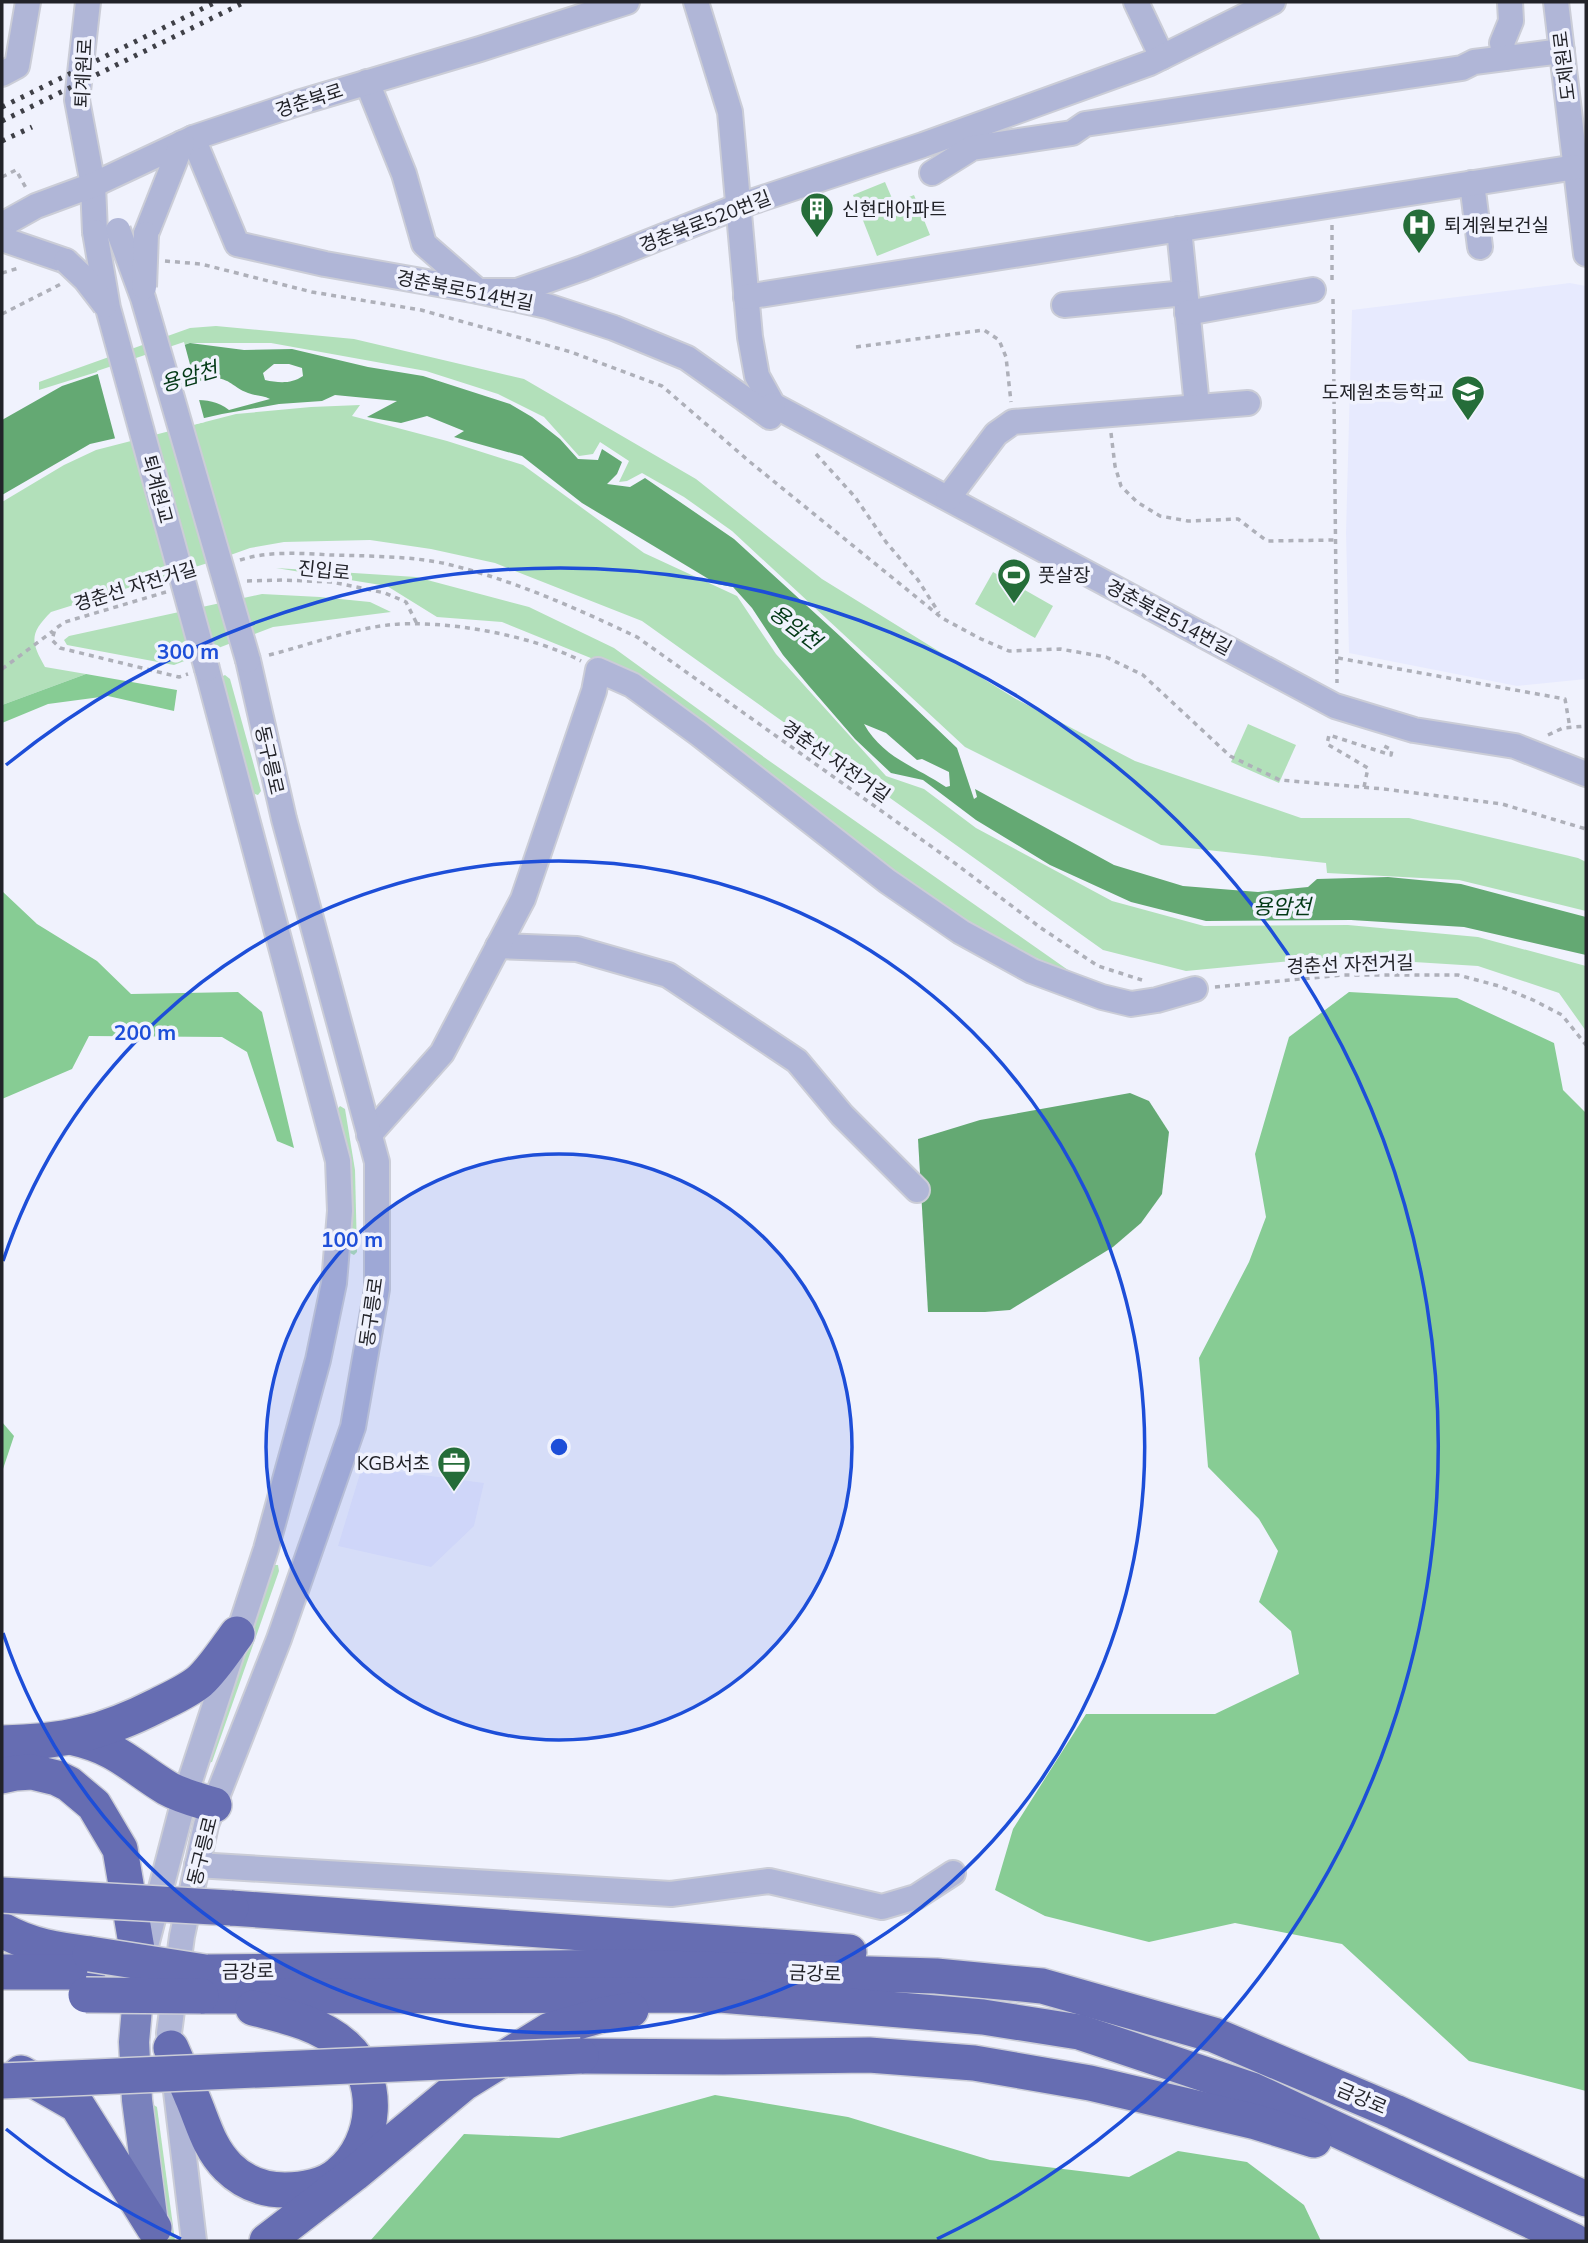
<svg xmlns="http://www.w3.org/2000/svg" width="1588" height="2243" viewBox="0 0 1588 2243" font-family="Mulish,'Noto Sans KR',sans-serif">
	<rect width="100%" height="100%" fill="#f0f2fd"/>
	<g fill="#e7eafe">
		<polygon points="1570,283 1586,286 1586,679 1517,686 1349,653 1346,533 1352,310"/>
		<polygon points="362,1467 484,1483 474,1526 431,1567 338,1546"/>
	</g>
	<g fill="#b2e0ba">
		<polygon points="885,182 894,203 914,195 930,235 877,256 853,195"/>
		<polygon points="216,326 354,339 524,379 696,479 822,579 1016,699 1135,761 1301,818 1409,818 1578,858 1586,862 1586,911 1459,880 1327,873 1326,863 1161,845 965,747 732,531 684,497 642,473 627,481 619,482 629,461 600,442 593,454 579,456 544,417 498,394 426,371 271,343 190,343 39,390 39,382 190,328"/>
		<path d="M360 405 352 416 447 441 523 465 644 553 737 596 776 654 886 776 924 789 976 828 1112 901 1204 926 1348 925 1478 937 1586 966V1031L1559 993 1478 966 1334 957 1186 971 1103 950 642 621 495 563 431 549 370 540 284 542 250 548 211 562 51 612C30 633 30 641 45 667L86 674 2 705V502L64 465 96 450 236 414 311 407Z"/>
		<polygon points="276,568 416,577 529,607 614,648 768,760 1078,977 968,927 608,665 502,622 437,617 387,586"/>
		<polygon points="993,572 1053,606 1035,638 975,604"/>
		<polygon points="262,594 320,597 370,602 391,612 273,627 174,665 67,645 64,640 69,636"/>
		<polygon points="225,675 230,679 261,791 258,795 252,793 221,677"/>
		<polygon points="1248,724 1296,745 1279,783 1231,762"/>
		<polygon points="340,1106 345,1109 355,1170 357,1252 354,1255 348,1252 336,1111"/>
		<polygon points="273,1565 278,1565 279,1571 212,1762 206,1763"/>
		<polygon points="152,2104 157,2107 175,2241 166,2241 148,2110"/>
	</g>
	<g fill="#87cc94">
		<polygon points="86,674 177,690 174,711 108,696 48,704 2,723 2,705"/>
		<polygon points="2,891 37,924 97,961 131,994 238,992 262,1012 294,1148 277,1141 247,1052 222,1037 89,1036 72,1069 2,1099"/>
		<polygon points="1349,992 1457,998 1554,1043 1563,1090 1586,1113 1586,2091 1469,2061 1342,1944 1235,1923 1149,1942 1045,1916 995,1890 1013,1829 1086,1714 1215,1714 1299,1674 1291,1631 1259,1602 1278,1551 1259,1519 1208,1467 1199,1358 1249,1262 1266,1217 1255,1154 1289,1037"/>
		<polygon points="2,1422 14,1436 2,1472"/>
		<polygon points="715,2095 848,2117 990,2160 1129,2177 1178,2151 1247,2162 1304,2205 1321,2241 370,2241 464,2134 559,2138"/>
	</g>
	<g fill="#64a973" fill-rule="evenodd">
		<path d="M190 343 244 350 292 349 368 367 423 376 510 404 532 417 560 439 578 459 598 460 602 449 622 462 617 474 607 484 630 487 645 478 734 539 841 637 957 748 974 799 977 797 975 789 1114 865 1183 886 1258 892 1308 887 1317 879 1388 877 1461 884 1586 917V955L1464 927 1351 920 1206 921 1131 902 1050 865 976 820 923 780 891 773 855 739 809 686 783 655 752 608 733 587 717 584 582 503 522 456 454 437 464 431 427 416 401 423 367 417 397 401 335 395 322 401 279 404 222 414 90 444 2 495V420L62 386ZM274 364H289L302 368 303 376C291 384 279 383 265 380L263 373ZM211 377C232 379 232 387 248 393 255 396 263 395 270 399L229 410C218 401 207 400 193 400L192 384ZM864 724 886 733 917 760 922 759 949 772 950 786 946 787C915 766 883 758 864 724Z"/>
		<polygon points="1130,1093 1149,1101 1169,1132 1162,1194 1141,1223 1113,1247 1010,1310 985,1312 928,1312 918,1139 980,1120"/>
	</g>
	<polygon fill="#f0f2fd" points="184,342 196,387 193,392 195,396 198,396 205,422 116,442 97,371"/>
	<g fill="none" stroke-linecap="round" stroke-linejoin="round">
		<g stroke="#cbcdd7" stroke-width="28">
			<g id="minor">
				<polyline points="88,2 77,100 93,185 95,232"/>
				<polyline points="696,2 730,112 750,337 757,376 773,405 1335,706 1414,730 1515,746 1586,774"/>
				<polyline points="1136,2 1162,57"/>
				<polyline points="1556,2 1586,254"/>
				<polyline points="1505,58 1502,43 1511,21 1510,2"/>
				<polyline points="2,74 17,66 28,2"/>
				<polyline points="367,82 404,174 424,244 478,291 517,291 583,268 739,206 923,145 1150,63 1273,2"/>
				<polyline points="193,138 237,244 325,264 478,291 547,306 614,328 687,358 770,417 773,405"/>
				<polyline points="932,173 972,148 1072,133 1085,124 1462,68 1474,62 1562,51"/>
				<polyline points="1472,183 1480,247"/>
				<polyline points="2,225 36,206 93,185 193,138 298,103 480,49 627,2"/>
				<polyline points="1179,229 1197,406"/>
				<polyline points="146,234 182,143"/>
				<polyline points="2,239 66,261"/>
				<polyline points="746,297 1576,167"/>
				<polyline points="1064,305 1185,293"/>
				<polyline points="1187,313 1313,290"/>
				<polyline points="948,498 996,434 1013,422 1248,403"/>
				<polyline points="498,946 577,949 668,975 797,1061 842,1115 917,1190"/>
				<polyline points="369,1135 442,1053 523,899 594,691 598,670 632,685 699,734 887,881 961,932 1032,971 1102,997 1131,1004 1157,1000 1195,989"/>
				<polyline points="197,1865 671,1894 769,1881 882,1907 916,1897 953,1873"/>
				<polyline points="142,1961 185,1796 266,1549 318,1360 334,1283 340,1211 338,1161 207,669"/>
				<polyline points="194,2241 169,2033 182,1936 206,1825 279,1639 353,1427 377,1289 377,1162 284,819 248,660"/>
			</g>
		</g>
		<g stroke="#cbcdd7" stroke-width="33">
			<polyline id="major" points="140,1974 134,2042 137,2100 153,2224"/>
		</g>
		<g stroke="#cbcdd7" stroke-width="38">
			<g id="highway">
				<path d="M74 1738C118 1748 131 1766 167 1788 181 1796 198 1800 214 1805"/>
				<path d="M2 1743C64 1742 103 1733 158 1705 172 1698 188 1691 200 1681 214 1668 226 1649 237 1634"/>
				<polyline points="2,1776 16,1773 32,1772 57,1778 69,1784 94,1805 120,1849 140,1967"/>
				<polyline points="231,1908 849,1952"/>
				<path d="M2 1930C30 1946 58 1950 90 1954"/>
				<polyline points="2,1972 88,1972"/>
				<polyline points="205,1972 632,1967 936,1976 1042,1986 1214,2035 1395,2112 1586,2199"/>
				<polyline points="201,1996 720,1995 983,2017 1079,2032 1252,2090 1574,2241"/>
				<path d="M171 2048C178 2064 185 2080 192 2097 203 2122 208 2147 228 2167 244 2183 263 2190 285 2190 303 2190 326 2186 340 2173 377 2142 382 2079 345 2046 319 2023 285 2016 253 2008"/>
				<polyline points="581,2056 723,2057 869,2055 974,2063 1090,2083 1256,2122 1314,2140"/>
				<polyline points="21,2073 77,2105 154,2228"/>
				<polyline points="267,2241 354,2174 464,2083 550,2030 602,2015 631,2010"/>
			</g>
		</g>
		<g stroke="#aeb0b9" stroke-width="3.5" stroke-dasharray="5 5" stroke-linecap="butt">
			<polyline points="2,177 16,170 26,188"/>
			<polyline points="1332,225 1332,280"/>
			<polyline points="165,261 201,264 312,292 421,310 571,352 662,386 750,462 942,618 981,639 1009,651 1060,649 1106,657 1143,675 1230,756 1280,780 1384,789 1502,804 1586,829"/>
			<polyline points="2,273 19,268"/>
			<polyline points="1333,299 1337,683"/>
			<polyline points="2,314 61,284"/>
			<polyline points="856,347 984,330 999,340 1006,357 1011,402"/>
			<polyline points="1111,433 1115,466 1121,486 1137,502 1160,516 1188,521 1238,519 1267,541 1336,540"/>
			<polyline points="816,454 855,497 886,542 918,580 939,613"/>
			<path d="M240 560C268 551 301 553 330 555 366 556 412 556 447 564 513 580 576 608 637 637L956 864 1041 928 1098 966 1142 980"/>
			<polyline points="247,581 282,580 332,582 385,593 406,602 417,624"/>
			<polyline points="166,592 65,622 55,629 52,640 60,648 179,677 188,674"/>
			<path d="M269 655C309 645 347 630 388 625 443 619 532 635 581 661"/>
			<polyline points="1338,658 1565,699 1570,728"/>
			<polyline points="2,669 53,631"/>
			<polyline points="1548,735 1563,728 1586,726"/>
			<polyline points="1364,787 1368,768 1327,744 1329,735 1391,755 1392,750 1382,745"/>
			<polyline points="1215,987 1343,975 1458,975 1499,986 1533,1000 1562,1015 1586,1045"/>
		</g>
		<use href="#minor" stroke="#b0b6d7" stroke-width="24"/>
		<use href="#major" stroke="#7981bc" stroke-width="30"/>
		<use href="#highway" stroke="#666db2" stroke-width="35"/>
		<g stroke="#3f4047" stroke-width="5" stroke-dasharray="3.5 7" stroke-linecap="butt">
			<polyline points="2,107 216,2"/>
			<polyline points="2,121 245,2"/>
			<polyline points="2,141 32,127"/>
		</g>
		<g stroke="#cbcdd7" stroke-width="28" stroke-linecap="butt">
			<g id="minor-bridge">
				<polyline points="118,230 143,298 248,660"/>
				<polyline points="95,232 108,308 207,669"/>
				<polyline points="66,261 85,279 105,305"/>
				<polyline points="144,287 146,234"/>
			</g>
		</g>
		<g stroke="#cbcdd7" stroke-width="38" stroke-linecap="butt">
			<g id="highway-bridge">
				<polyline points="2,1895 231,1908"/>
				<polyline points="90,1954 205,1972"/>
				<polyline points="86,1995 201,1996"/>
				<polyline points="2,2081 581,2056"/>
			</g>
		</g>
		<use href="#minor-bridge" stroke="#b0b6d7" stroke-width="24"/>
		<use href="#highway-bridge" stroke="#666db2" stroke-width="35"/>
	</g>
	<circle cx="559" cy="1447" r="293" fill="#1d4ed8" fill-opacity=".12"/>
	<g fill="none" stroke="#1d4ed8" stroke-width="3.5">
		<circle cx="559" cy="1447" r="293"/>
		<path d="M3 1261A586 586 0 1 1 3 1633"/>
		<path d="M181 2239A878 878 0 0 1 6 2129M6 765A878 878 0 1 1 937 2239"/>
	</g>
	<defs>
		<g id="building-pin" transform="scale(1.75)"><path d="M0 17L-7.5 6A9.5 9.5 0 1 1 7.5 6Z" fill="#256d39" stroke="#f0f2fd"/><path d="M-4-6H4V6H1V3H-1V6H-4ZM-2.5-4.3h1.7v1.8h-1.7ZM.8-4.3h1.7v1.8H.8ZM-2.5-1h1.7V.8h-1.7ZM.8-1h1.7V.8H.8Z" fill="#fff"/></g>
		<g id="hospital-pin" transform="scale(1.75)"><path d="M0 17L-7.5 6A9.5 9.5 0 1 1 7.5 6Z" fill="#256d39" stroke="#f0f2fd"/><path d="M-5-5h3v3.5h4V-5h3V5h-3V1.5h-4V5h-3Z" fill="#fff"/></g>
		<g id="school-pin" transform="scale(1.75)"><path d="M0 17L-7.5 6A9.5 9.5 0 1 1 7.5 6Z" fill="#256d39" stroke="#f0f2fd"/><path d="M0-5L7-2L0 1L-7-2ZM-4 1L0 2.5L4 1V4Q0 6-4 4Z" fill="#fff"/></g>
		<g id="stadium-pin" transform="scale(1.75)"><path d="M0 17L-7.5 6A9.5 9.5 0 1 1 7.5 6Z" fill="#256d39" stroke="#f0f2fd"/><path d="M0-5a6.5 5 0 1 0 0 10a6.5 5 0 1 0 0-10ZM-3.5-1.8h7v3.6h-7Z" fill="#fff"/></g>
		<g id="office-pin" transform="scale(1.75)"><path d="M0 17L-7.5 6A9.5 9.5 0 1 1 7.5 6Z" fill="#256d39" stroke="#f0f2fd"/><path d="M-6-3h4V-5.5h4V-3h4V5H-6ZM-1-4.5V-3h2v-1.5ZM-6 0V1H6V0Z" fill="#fff"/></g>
	</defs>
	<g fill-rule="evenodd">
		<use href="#building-pin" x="817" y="209"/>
		<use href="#hospital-pin" x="1419" y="225"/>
		<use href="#school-pin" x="1468" y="392"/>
		<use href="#stadium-pin" x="1014" y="575"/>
		<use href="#office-pin" x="454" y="1463"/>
	</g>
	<g text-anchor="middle" stroke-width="7" stroke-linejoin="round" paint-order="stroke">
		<g font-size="19" fill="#222329" stroke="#f0f2fd">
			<text transform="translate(1564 66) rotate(-97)" y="7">도제원로</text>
			<text transform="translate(83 73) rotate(-87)" y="7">퇴계원로</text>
			<text transform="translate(309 100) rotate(-18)" y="7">경춘북로</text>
			<text transform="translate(705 221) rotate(-21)" y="7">경춘북로520번길</text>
			<text transform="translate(465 290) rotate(11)" y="7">경춘북로514번길</text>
			<text transform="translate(158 489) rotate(75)" y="7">퇴계원교</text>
			<text transform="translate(324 570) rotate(6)" y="7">진입로</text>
			<text transform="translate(135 586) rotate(-17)" y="7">경춘선 자전거길</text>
			<text transform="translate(1169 617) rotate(28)" y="7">경춘북로514번길</text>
			<text transform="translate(270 760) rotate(77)" y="7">동구릉로</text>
			<text transform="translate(836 761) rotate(35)" y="7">경춘선 자전거길</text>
			<text transform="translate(1350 964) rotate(-2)" y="7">경춘선 자전거길</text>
			<text transform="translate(371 1312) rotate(-82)" y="7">동구릉로</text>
			<text transform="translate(202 1851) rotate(-76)" y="7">동구릉로</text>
			<text transform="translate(248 1971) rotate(-1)" y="7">금강로</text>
			<text transform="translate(815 1973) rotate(2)" y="7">금강로</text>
			<text transform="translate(1362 2098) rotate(23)" y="7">금강로</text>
		</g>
		<g font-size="19" fill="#222329" stroke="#f0f2fd" text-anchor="start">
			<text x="842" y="216">신현대아파트</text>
			<text x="1444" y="232">퇴계원보건실</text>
			<text x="1444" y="399" text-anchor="end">도제원초등학교</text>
			<text x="1038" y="582">풋살장</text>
			<text x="430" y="1470" text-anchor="end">KGB서초</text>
		</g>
		<g font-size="21" font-style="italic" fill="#033916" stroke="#f0f2fd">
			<text transform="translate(189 377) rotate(-16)" y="7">용암천</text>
			<text transform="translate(795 627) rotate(37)" y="7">용암천</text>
			<text x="1282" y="914">용암천</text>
		</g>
	</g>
	<circle cx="559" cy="1447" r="10" fill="#1d4ed8" stroke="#f0f2fd" stroke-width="3.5"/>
	<g font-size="21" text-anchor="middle" font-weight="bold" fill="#1d4ed8" stroke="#f0f2fd" stroke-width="7" stroke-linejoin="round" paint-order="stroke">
		<text x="188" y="659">300 m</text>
		<text x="145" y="1040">200 m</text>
		<text x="352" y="1247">100 m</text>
	</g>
	<rect width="1588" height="2243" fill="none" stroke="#222329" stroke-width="7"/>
</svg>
